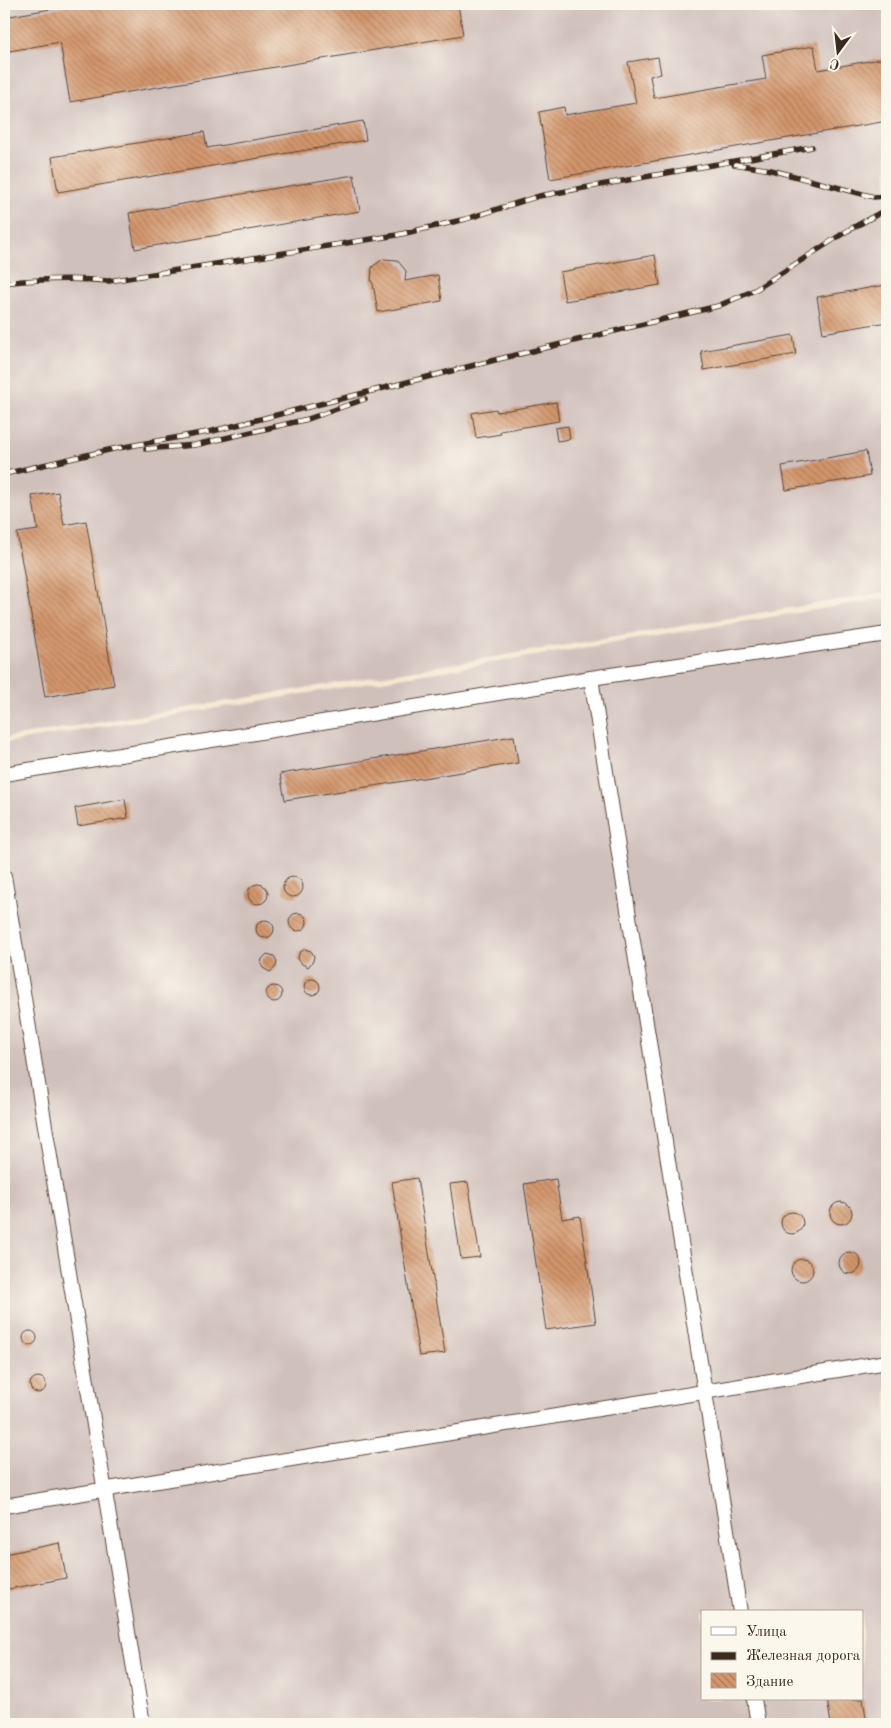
<svg xmlns="http://www.w3.org/2000/svg" width="891" height="1728" viewBox="0 0 891 1728" font-family="'Old Standard TT',serif">
	<defs>
		<pattern id="building-back-hatch" width="6" height="6" patternUnits="userSpaceOnUse" patternTransform="scale(1.25)"><rect width="6" height="6" fill="#d2956c"/><path d="M-1 5l2 2M0 0l6 6M5-1l2 2" fill="none" stroke="#ac7a58"/></pattern>
	</defs>
	<rect width="100%" height="100%" fill="#fbf7ec"/>
	<filter id="ink" filterUnits="userSpaceOnUse"><feTurbulence type="fractalNoise" baseFrequency=".02" numOctaves="2"/><feDisplacementMap in="SourceGraphic" scale="10" xChannelSelector="R" yChannelSelector="G"/><feConvolveMatrix kernelMatrix="1 2 1 2 8 2 1 2 1" color-interpolation-filters="sRGB"/></filter>
	<filter id="wash" filterUnits="userSpaceOnUse"><feTurbulence type="fractalNoise" baseFrequency=".0096" numOctaves="4" result="noise"/><feDisplacementMap in="SourceGraphic" scale="20" xChannelSelector="R" yChannelSelector="G"/><feGaussianBlur stdDeviation="1.12" result="paint"/><feColorMatrix in="noise" values="0 0 0 0 0 0 0 0 0 0 0 0 0 0 0 0 0 1.4 0 .05"/><feComposite in="paint" operator="in"/></filter>
	<g filter="url(#wash)">
		<rect width="100%" height="100%" fill="#f6e7d0"/>
		<g fill="#d0c0bc" fill-rule="evenodd">
			<polygon points="4,4 887,4 887,592 4,738"/>
			<path d="M887 598V1724H4V743ZM702 1612H862V1699H702Z"/>
		</g>
		<g id="blocks">
			<g fill="url(#building-back-hatch)">
				<polygon points="63,4 458,4 463,35 70,102 60,42 4,52 4,17 63,7"/>
				<polygon points="814,46 818,70 886,58 887,67 887,121 550,179 539,112 564,107 565,115 636,103 628,62 658,57 661,74 650,76 654,98 766,79 762,55"/>
				<polygon points="363,121 366,140 58,192 52,157 204,132 207,148"/>
				<polygon points="354,175 360,211 135,249 129,213"/>
				<polygon points="655,255 660,285 565,301 560,272"/>
				<polygon points="383,259 397,260 406,271 405,281 438,275 442,301 378,312 373,284 371,281 372,267"/>
				<polygon points="886,285 887,322 823,333 817,297"/>
				<polygon points="793,335 796,354 704,370 701,351"/>
				<polygon points="556,402 559,421 500,431 501,434 476,438 472,413 496,409 497,412"/>
				<polygon points="568,426 570,439 557,441 555,428"/>
				<polygon points="866,451 870,476 786,490 782,466"/>
				<polygon points="58,492 64,525 86,521 114,685 45,697 17,533 38,530 32,496"/>
				<polygon points="514,736 518,763 285,800 280,774"/>
				<polygon points="125,799 128,818 78,826 75,808"/>
				<circle cx="293" cy="887" r="10"/>
				<circle cx="258" cy="894" r="10"/>
				<circle cx="298" cy="922" r="9"/>
				<circle cx="265" cy="929" r="9"/>
				<polygon points="305,949 311,951 314,956 313,961 308,967 302,964 298,959 299,953"/>
				<polygon points="267,954 274,956 277,961 276,967 270,972 263,968 261,963 262,959"/>
				<circle cx="312" cy="987" r="8"/>
				<circle cx="274" cy="994" r="8"/>
				<polygon points="417,1178 445,1353 419,1356 392,1182"/>
				<polygon points="556,1179 562,1219 580,1216 596,1323 546,1330 524,1184"/>
				<polygon points="468,1182 480,1257 461,1259 450,1184"/>
				<circle cx="841" cy="1213" r="11"/>
				<circle cx="792" cy="1223" r="11"/>
				<circle cx="850" cy="1263" r="11"/>
				<circle cx="802" cy="1270" r="11"/>
				<circle cx="30" cy="1338" r="7"/>
				<circle cx="38" cy="1385" r="8"/>
				<polygon points="60,1543 66,1578 4,1590 4,1554"/>
				<polygon points="827,1699 863,1699 867,1724 831,1724"/>
			</g>
		</g>
	</g>
	<g filter="url(#ink)">
		<use href="#blocks" fill-opacity="0" stroke="#574639" stroke-width="1"/>
		<g fill="none" stroke-linecap="round" stroke-linejoin="round">
			<g stroke="#574639" stroke-width="16">
				<g id="minor">
					<polyline points="591,678 740,1612"/>
					<polyline points="4,774 591,678 887,634"/>
					<polyline points="4,876 143,1724"/>
					<polyline points="4,1506 887,1362"/>
					<polyline points="754,1699 758,1724"/>
				</g>
			</g>
			<use href="#minor" stroke="#fff" stroke-width="14"/>
			<g stroke="#3b2a1e" stroke-width="5.5">
				<g id="rail">
					<polyline points="734,164 771,170 874,197 887,196"/>
					<path d="M4 283C39 279 73 278 109 281L397 235 466 219 539 196 812 147"/>
					<polyline points="146,449 195,445 308,419 365,399"/>
					<polyline points="4,474 113,449 213,431 495,360 718,306 755,290 847,231 887,209"/>
				</g>
			</g>
			<use href="#rail" stroke="#fbf7ec" stroke-width="4" stroke-dasharray="11" stroke-linecap="butt"/>
		</g>
	</g>
	<rect width="891" height="1728" fill="none" stroke="#fbf7ec" stroke-width="20"/>
	<rect x="701" y="1610" width="162" height="90" fill="#fbf7ec" stroke="#aea59a"/>
	<rect x="711" y="1627" width="25" height="8" fill="#ffffff" stroke="#aea59a"/>
	<text x="746" y="1636" font-size="15" fill="#3b2a1e">Улица</text>
	<rect x="711" y="1652" width="25" height="8" fill="#3b2a1e" stroke="#aea59a"/>
	<text x="746" y="1660" font-size="15" fill="#3b2a1e">Железная дорога</text>
	<rect x="711" y="1673" width="25" height="15" fill="url(#building-back-hatch)" stroke="#aea59a"/>
	<text x="746" y="1686" font-size="15" fill="#3b2a1e">Здание</text>
	<g transform="translate(838 52) rotate(195)" stroke="#fbf7ec" stroke-width="4" paint-order="stroke">
	<path d="M0-4L9 19L0 12L-9 19Z" fill="#3b2a1e"/>
	<text y="-8" font-size="14" font-weight="bold" text-anchor="middle" fill="#3b2a1e">С</text>
	</g>
</svg>
